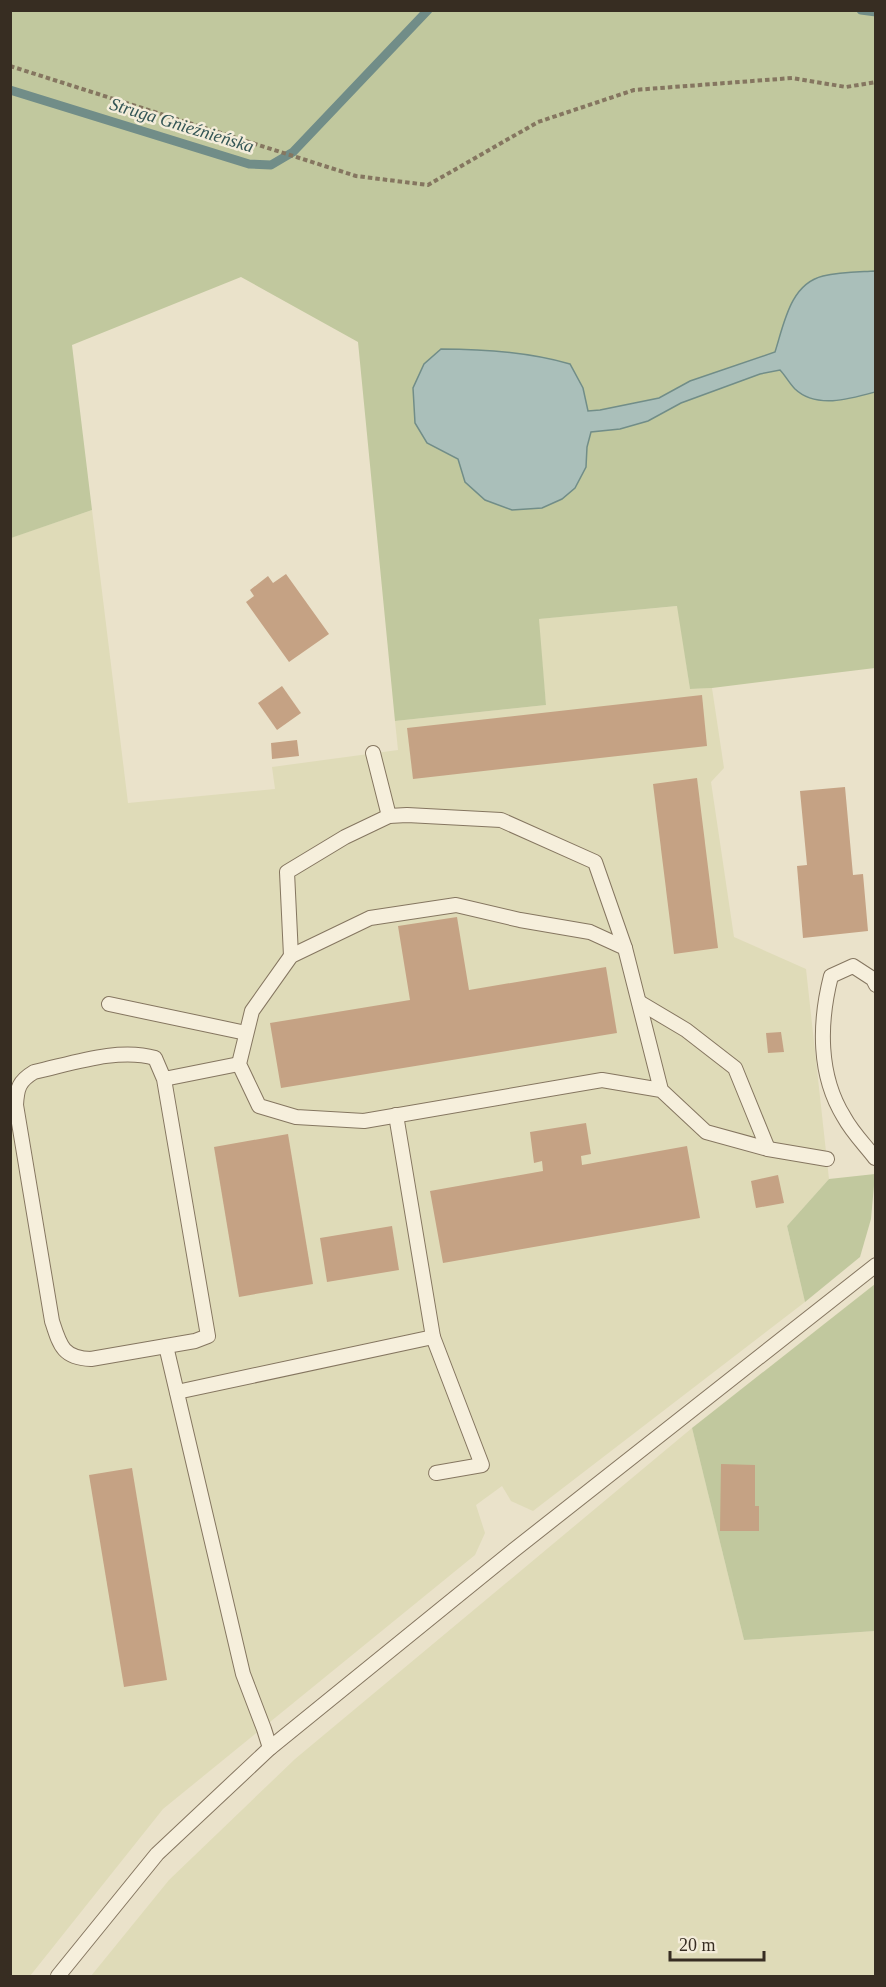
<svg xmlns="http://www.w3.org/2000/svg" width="886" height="1987" viewBox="0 0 886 1987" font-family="Georgia,serif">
	<rect width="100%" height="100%" fill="#eae2ca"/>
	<g fill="#dfdbb8">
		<polygon points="92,510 128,803 275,789 272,767 398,750 395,721 546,705 538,619 678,606 690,689 712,688 724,768 711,782 734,937 806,969 829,1179 787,1226 805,1302 533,1511 511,1501 502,1486 476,1505 485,1533 475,1555 163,1809 30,1976 10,1976 10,538"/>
		<polygon points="692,1428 744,1640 875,1631 875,1976 91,1976 169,1880 295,1759"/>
	</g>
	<g fill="#c1c89e">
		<polygon points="10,11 875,11 875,668 712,688 690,689 677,606 539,619 546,705 395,721 358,342 241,277 72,345 92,510 11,538"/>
		<polygon points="875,1174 871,1219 860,1257 805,1302 787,1226 829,1179"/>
		<polygon points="875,1284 875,1631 744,1640 692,1428"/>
	</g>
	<path fill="#aabfba" stroke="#718d88" stroke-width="1.5" d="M875 271V392C850 399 816 409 795 389 789 383 785 375 780 370L760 374 681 403 648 421 620 429 591 432 587 447 586 467 575 488 562 499 542 508 512 510 485 500 465 482 458 459 427 443 415 423 413 388 424 364 441 349C484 349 528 352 570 364L583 388 588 411 600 410 659 398 690 381 775 352C784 324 790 284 823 276 840 272 859 272 875 271Z"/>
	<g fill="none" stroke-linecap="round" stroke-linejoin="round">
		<g stroke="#718d88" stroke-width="9">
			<polyline points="861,10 876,12"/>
			<polyline points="10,90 249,164 271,165 293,152 428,10"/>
		</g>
	</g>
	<g fill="#c5a284">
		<polygon points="286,574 329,634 289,662 246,602 254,596 250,590 268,576 273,583"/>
		<polygon points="282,686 301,713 277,730 258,703"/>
		<polygon points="702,695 707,746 413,779 407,728"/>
		<polygon points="297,740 299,756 272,759 271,743"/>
		<polygon points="697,778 718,948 674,954 653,784"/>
		<polygon points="845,787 853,875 863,874 868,931 803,938 797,866 807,865 800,791"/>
		<polygon points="457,917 469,990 606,967 617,1033 281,1088 270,1023 410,1000 398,926"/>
		<polygon points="781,1032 784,1052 768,1053 766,1033"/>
		<polygon points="586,1123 591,1154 581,1156 582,1165 687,1146 700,1218 443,1263 430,1191 543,1171 542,1161 534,1163 530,1132"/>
		<polygon points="288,1134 313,1284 239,1297 214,1147"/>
		<polygon points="778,1175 784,1203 756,1208 751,1181"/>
		<polygon points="392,1226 399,1270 327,1282 320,1238"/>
		<polygon points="721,1464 755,1465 755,1506 759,1506 759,1531 720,1531"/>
		<polygon points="132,1468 167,1680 124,1687 89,1475"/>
	</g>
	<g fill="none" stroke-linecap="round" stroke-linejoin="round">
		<g stroke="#857660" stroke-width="16">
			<g id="service">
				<polyline points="373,753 389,816"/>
				<polyline points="291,956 287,872 345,837 389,816 407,815 501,820 595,862 625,948"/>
				<polyline points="639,1002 686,1030 735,1068 768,1149"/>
				<polyline points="109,1004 246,1033"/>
				<path d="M164 1079 208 1336 195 1341 91 1359C63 1358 60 1346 52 1321L16 1105C17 1088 19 1081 34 1072 71 1064 118 1047 155 1058L164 1079 239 1064"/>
				<polyline points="661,1090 625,948 590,932 520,920 456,905 370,918 291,956 252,1011 239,1064 259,1106 296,1117 364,1121 602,1080 661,1090 706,1132 768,1149 827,1159"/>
				<path d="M875 1158C865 1145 852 1132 844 1117 818 1075 819 1023 831 976L853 966 873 979 876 985"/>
				<polyline points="433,1337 482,1465 436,1473"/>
				<polyline points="166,1346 243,1674 264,1729 270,1748"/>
				<polyline points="177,1392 433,1337 396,1115"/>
				<polyline points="58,1976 157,1854 270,1748 514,1550 876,1265"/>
			</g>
		</g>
		<polyline stroke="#857660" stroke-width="4" stroke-dasharray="4.5 3" stroke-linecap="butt" points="10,66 356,176 428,185 538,122 634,90 792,78 846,87 876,82"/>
		<use href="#service" stroke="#f6efdc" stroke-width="14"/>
	</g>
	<g text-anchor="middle" stroke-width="5" stroke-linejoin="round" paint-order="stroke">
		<g font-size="18" font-style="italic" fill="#355" stroke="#f3ecd9">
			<text transform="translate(182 125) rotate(17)" y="6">Struga Gnieźnieńska</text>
		</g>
	</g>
	<rect width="886" height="1987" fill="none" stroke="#372d22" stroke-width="24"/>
	<path d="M670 1951v9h94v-9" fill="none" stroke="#372d22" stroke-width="3"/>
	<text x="679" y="1951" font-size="18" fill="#372d22" stroke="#f3ecd9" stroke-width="4.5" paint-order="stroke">20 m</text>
</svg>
